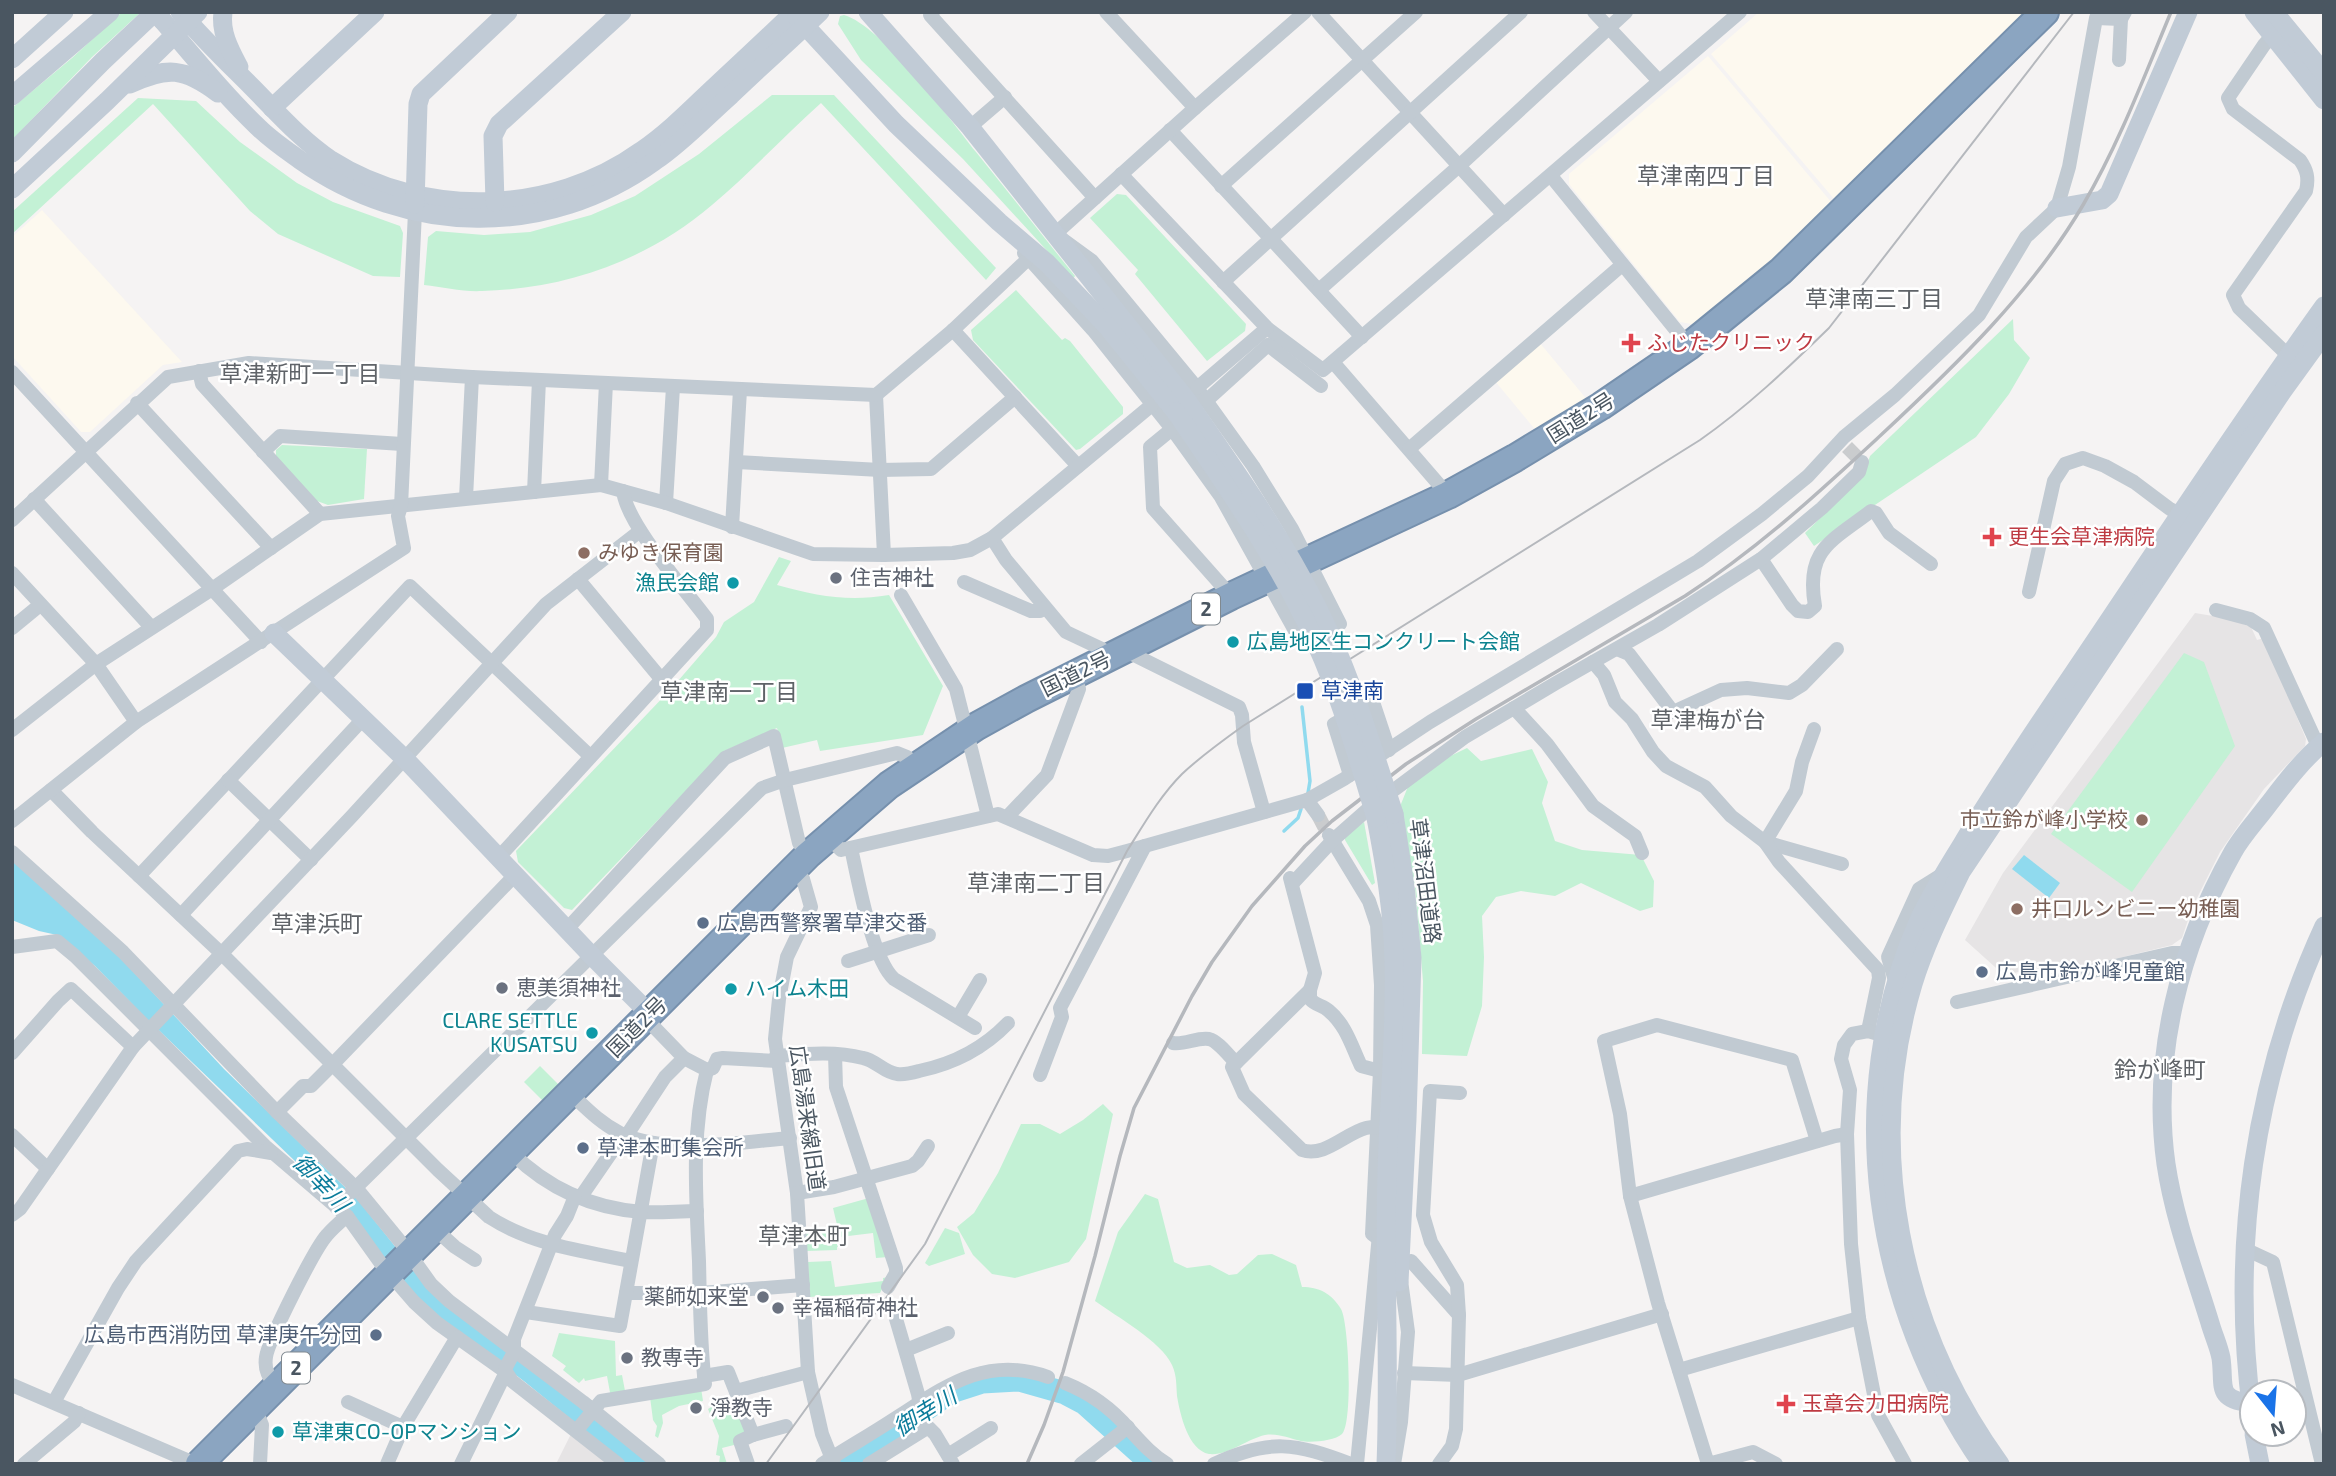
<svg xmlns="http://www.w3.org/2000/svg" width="2336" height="1476" viewBox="0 0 2336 1476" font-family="'Exo 2','Noto Sans JP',sans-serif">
	<rect width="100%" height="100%" fill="#f5f3f3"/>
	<g fill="#fdf9ef">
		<polygon points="1759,12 2030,12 1835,200 1711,54"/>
		<polygon points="1708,56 1832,203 1797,238 1697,325 1680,322 1569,184 1569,174"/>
		<polygon points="42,210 182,362 163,365 90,432 81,432 12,356 12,237"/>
		<polygon points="1539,342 1589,402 1538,433 1495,381"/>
	</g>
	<g fill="#e6e4e5">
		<polygon points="2195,613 2231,619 2251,627 2257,640 2264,638 2306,739 2305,746 2264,789 2220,852 2192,908 2182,938 2172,945 2037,978 2034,967 2005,976 1965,940 2003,873"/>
		<polygon points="572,1432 610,1464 556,1464"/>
	</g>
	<g fill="#c3f1d5">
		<polygon points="122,12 141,12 92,57 12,140 12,108 72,58"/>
		<path d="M844 15C882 26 949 118 976 152 1009 193 1042 235 1075 276L1073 279 963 159 861 60 838 24 840 16Z"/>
		<path d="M772 95H834L996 268 986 280 821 103C784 136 750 173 712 205 648 260 566 289 482 291 463 292 443 287 424 285L428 237 436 231 484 235 530 232 591 215 635 196 699 154Z"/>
		<polygon points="138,98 196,101 240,142 297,183 333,202 400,226 403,233 400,277 373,276 278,234 250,211 153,104 12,234 12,212"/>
		<polygon points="1117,194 1126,195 1246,324 1245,331 1207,361 1135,274 1138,270 1090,218"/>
		<polygon points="1016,290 1062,340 1065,338 1070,341 1123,407 1123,414 1080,449 1076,450 973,340 971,330"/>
		<polygon points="2013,319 2014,340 2030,358 2009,394 1976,437 1814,546 1805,533 1863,476 1870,456"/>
		<polygon points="282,445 367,449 364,499 328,505 317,501 276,457 276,450"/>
		<path d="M779 557 791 561 777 585C817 596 848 602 889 595L943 686 923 735 820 751 817 740 782 748 777 728 724 751 572 910 564 908 518 862 516 851 671 689 716 637 724 622 754 602Z"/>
		<polygon points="2184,653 2204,662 2235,746 2132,892 2051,834"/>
		<polygon points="1467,748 1481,761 1532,749 1548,782 1542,803 1555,841 1582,850 1641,855 1654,881 1653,907 1640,911 1581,883 1555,896 1521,891 1496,897 1482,916 1484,957 1482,1006 1467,1056 1422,1054 1423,981 1415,887 1399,809 1409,784 1442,760"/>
		<polygon points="1364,822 1375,883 1372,885 1345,840 1345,836"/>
		<polygon points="540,1066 559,1085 543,1101 524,1082"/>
		<polygon points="1103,1104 1113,1114 1086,1239 1069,1262 1015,1278 992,1274 973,1255 957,1227 974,1213 998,1173 1021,1124 1040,1124 1060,1134 1083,1120"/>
		<path d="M1145 1194 1158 1199 1174 1262 1187 1268 1210 1265 1229 1275 1237 1274 1258 1255 1272 1254 1296 1265 1302 1287C1319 1287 1331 1293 1341 1309 1349 1323 1353 1423 1342 1434 1335 1441 1310 1443 1301 1441 1288 1438 1278 1433 1265 1435 1247 1439 1228 1456 1209 1454 1188 1450 1180 1414 1177 1396 1176 1385 1177 1376 1172 1365 1161 1341 1117 1317 1095 1301L1118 1232Z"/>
		<polygon points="869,1198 888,1257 876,1258 873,1233 840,1237 841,1246 837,1247 837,1250 807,1251 806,1234 838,1229 833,1208"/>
		<polygon points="945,1228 959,1233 965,1254 929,1266 925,1263"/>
		<polygon points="831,1261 835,1287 883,1281 883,1278 888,1277 880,1293 809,1297 808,1262"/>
		<polygon points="559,1333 615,1341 616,1376 622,1375 626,1396 611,1398 607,1376 585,1381 584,1378 579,1383 563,1370 566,1366 552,1356"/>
		<polygon points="701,1388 703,1401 679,1406 662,1415 663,1423 658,1438 655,1436 657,1426 653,1420 650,1397"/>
		<polygon points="735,1396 750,1434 738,1444 722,1448 727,1464 719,1464 720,1456 716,1455 719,1436 708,1409 723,1400"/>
	</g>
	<g fill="#90daee">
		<polygon points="2024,855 2060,883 2049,898 2012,869"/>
		<polygon points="12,860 116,953 224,1069 358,1200 414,1270 652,1464 626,1464 525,1382 417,1300 346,1210 145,1017 95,966 57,935 39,931 12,920"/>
	</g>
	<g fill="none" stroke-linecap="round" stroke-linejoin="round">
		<g stroke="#90daee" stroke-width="3.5">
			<polyline points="1302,707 1310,781 1308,793"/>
			<polyline points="1284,831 1298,818 1301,809"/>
		</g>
		<polyline stroke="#90daee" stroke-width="23" points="846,1464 951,1392 982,1382 1019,1380 1065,1393 1084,1403 1152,1464"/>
		<g stroke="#caccce" stroke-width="14" stroke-dasharray="14 7" stroke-linecap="butt">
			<polyline points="1847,447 1862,462"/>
			<polyline points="1318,815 1328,834"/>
		</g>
		<g stroke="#7690ad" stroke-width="30">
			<polyline id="highway" points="199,1464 808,855 889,785 977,726 1026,699 1231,596 1448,495 1515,458 1601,406 1689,346 1781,271 2045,12"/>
		</g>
		<g stroke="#c1cad2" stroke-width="14">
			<polyline points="933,12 930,15 1095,198"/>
			<polyline points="1106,12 1195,108"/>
			<polyline points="1318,12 1504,215"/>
			<polyline points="1594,12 1659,81"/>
			<path d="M2272 36 2264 45 2228 98 2233 109 2300 160C2307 170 2309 178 2306 191L2233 295 2239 308 2295 362"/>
			<polyline points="2119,60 2121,19"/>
			<polyline points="970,127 1005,97"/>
			<polyline points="1170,130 1362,337"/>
			<polyline points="1121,174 1267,328 1323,370 1740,12"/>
			<polyline points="1551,176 1689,346"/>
			<polyline points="1221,186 1416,12"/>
			<polyline points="1024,253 1093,330 1172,429 1221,497 1303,645 1340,624 1292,529 1253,466 1197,388 1092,261 1055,234 1195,108 1305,12"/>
			<polyline points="1223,282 1521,12"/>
			<polyline points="1319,290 1459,166 1626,12"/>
			<polyline points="953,330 1078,466"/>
			<polyline points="1333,362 1448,495"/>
			<polyline points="199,371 202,384 320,514"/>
			<polyline points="12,372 261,642"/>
			<polyline points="1197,388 1267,328"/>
			<polyline points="876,395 884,555"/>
			<polyline points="1206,401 1268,345 1321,386"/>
			<polyline points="137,403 271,548"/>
			<polyline points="1172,429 1150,447 1153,508 1231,596"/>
			<polyline points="1409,449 1622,265"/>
			<polyline points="263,452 280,436 402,444"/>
			<polyline points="737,462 880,470 931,469 1015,397"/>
			<polyline points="601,485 606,383"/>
			<polyline points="534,492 539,380"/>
			<polyline points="466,498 472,377"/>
			<polyline points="34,499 151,627"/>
			<polyline points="666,503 673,387"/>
			<polyline points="12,520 168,377 249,363 472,377 876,395 953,330 1029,258"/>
			<polyline points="732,527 740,390"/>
			<polyline points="992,538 1006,560 1066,632 1102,649 1109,657"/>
			<path d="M1761 559 1792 605 1798 611 1808 612 1815 606C1805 549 1831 542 1871 511L1876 513 1889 533 1931 564"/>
			<polyline points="12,573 96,664 136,722"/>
			<polyline points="578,579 662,680"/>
			<polyline points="964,582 1031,611 1040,611 1045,608"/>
			<polyline points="2029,592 2054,481 2065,464 2083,458 2105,466 2134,482 2170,509 2180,514"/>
			<polyline points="901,595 956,689 988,816"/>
			<polyline points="2216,610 2250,619 2264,628 2318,746"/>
			<polyline points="12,628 40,605"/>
			<polyline points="1617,649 1629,654 1673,712 1721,690 1747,688 1789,693 1802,685 1837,649"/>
			<polyline points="1124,650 1239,707 1242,715 1244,742 1264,812"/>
			<polyline points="1593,662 1604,675 1615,702 1632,719 1653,752 1666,766 1705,787 1731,816 1765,842 1842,864"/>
			<polyline points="1514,708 1547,744 1593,806 1635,836 1642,853"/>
			<polyline points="1814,729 1802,762 1796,791 1765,842 1779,862 1878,970 1879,978 1868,1031"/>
			<polyline points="12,730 96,664 212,589 320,514 601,485 666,503 813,554 884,555 953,553 970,550 992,538 1153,404"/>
			<path d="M590 756 410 586 139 876 222 954 438 1170 489 1217C532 1245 583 1251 631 1261"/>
			<polyline points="1350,775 1334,724 1373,702 1389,750"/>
			<polyline points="228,780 311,860"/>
			<polyline points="51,790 92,832 139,876"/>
			<polyline points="1307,800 1318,815"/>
			<polyline points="1007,817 1047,775 1079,689 1075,675"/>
			<polyline points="12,821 136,722 404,548 398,516 401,506 415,212"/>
			<polyline points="1329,835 1369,901 1377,925 1381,985 1380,1071 1372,1234 1376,1237"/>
			<polyline points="828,837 841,850 998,814 1093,855 1108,856 1127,851 1307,800 1344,779 1430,722 1698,561 1762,514 1808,476 1844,437 1895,395 1979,315 2026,237 2057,208 2069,167 2096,18 2121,19 2125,12"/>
			<path d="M851 848C858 879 872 959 894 979L975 1028"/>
			<polyline points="12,852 123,952 277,1112 357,1189 403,1245 431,1284 449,1301 583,1402 659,1464"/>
			<path d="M499 857 707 630V619C685 589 627 525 623 491"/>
			<polyline points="794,869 803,879 811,907 787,957 779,999 775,1039 797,1193 808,1372 822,1434 834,1464"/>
			<path d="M1290 878 1315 973 1310 990V999C1316 1006 1323 1005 1329 1011 1346 1025 1352 1047 1361 1066L1380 1071"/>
			<polyline points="1292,884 1333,840 1367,810 1465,737 1556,683 1658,625 1761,559 1822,508 1859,472 1862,462"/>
			<polyline points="181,915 363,719"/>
			<polyline points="567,929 725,758 774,736 799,843 808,855"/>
			<polyline points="12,947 57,941 75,956 265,1146 347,1216 382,1265 414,1302 437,1323 506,1372 512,1381 618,1464"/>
			<polyline points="848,961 929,935"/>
			<polyline points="1896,984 1888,957 1919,889 1943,874"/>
			<path d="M1310 990 1232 1067 1244 1094 1302 1150C1324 1158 1346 1133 1366 1128 1370 1127 1374 1127 1378 1127"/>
			<polyline points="1957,1002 2172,953 2186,953"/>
			<polyline points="958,1017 980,980"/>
			<polyline points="1892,1038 1868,1031 1852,1034 1844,1045 1841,1059 1850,1090 1847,1134 1851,1244 1859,1318 1878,1415 1905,1464"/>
			<path d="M1173 1043C1185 1045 1197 1037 1209 1039 1218 1041 1229 1056 1236 1063"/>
			<polyline points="12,1053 58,1001 71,989 133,1047"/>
			<polyline points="835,1054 836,1087 896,1268 896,1273 888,1287"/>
			<path d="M776 1056C805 1054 835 1051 863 1058 875 1060 885 1073 897 1074 904 1075 912 1073 919 1071 953 1064 984 1048 1008 1023"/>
			<polyline points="707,1070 713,1068 717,1059 723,1058 777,1061"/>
			<polyline points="1040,1075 1062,1017 1060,1008 1145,846"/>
			<path d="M570 1093C586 1108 600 1123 620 1133 666 1155 741 1142 790 1138"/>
			<polyline points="277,1112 303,1086 311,1086 332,1065 516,874"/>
			<polyline points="12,1135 48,1169"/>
			<polyline points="627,1135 665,1077 684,1058 654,1027 648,1016"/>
			<path d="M511 1152C547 1188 592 1208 642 1212 660 1213 679 1211 697 1211"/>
			<polyline points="797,1193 834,1187 912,1166 918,1161 928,1146"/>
			<polyline points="1630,1196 1835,1136 1847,1134"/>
			<polyline points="580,1198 624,1134"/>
			<polyline points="336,1207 762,788 785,780 897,753 907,757 914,766"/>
			<polyline points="12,1215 20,1209 133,1047 352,816 546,604 640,531"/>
			<polyline points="435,1229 455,1247 475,1260"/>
			<polyline points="2245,1249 2273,1262 2322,1464"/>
			<polyline points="1411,1261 1459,1315 1456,1429 1452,1446 1439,1464"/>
			<polyline points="626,1293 700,1293 803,1285"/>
			<polyline points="526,1312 620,1326 653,1143"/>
			<polyline points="894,1312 918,1394 923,1422 935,1434 953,1464"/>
			<polyline points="1459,1315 1457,1285 1431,1242 1423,1215 1430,1091 1460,1093"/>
			<polyline points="906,1350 948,1333"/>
			<polyline points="1679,1370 1859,1318"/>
			<polyline points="1404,1373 1458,1375 1662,1314"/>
			<polyline points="704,1376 728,1372 753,1435"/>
			<path d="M1065 1383C1090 1393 1112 1409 1129 1429 1141 1442 1151 1454 1167 1464"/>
			<polyline points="12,1385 196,1464"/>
			<path d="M277 1387C269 1378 264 1370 266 1357 268 1341 315 1248 327 1235 333 1228 340 1222 347 1216"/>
			<polyline points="736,1391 808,1372"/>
			<polyline points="54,1402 118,1288 136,1261 238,1151 247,1149 271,1153"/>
			<polyline points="348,1402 403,1427"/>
			<polyline points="255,1408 262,1425 260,1464"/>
			<path d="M577 1430 601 1401 705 1384C700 1344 700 1302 699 1261 696 1197 691 1132 707 1070L684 1058"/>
			<polyline points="948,1455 991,1428"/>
			<polyline points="24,1464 74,1422 79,1413"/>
			<polyline points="387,1464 403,1427 457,1337"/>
			<polyline points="461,1464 506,1372 505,1369 514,1352 514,1339 555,1235 567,1216 575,1196"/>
			<polyline points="748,1464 740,1441 753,1435 786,1426"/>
			<path d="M822 1464C845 1449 868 1436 891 1421 942 1389 984 1354 1048 1377"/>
			<polyline points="869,1464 927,1428"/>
			<polyline points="1081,1464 1128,1427"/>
			<path d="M1214 1464C1269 1438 1296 1443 1351 1464"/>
			<polyline points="1357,1464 1379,1235"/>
			<polyline points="1394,1464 1401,1422 1408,1332 1400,1273"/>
			<polyline points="1776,1464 1753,1452 1708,1464 1658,1303 1630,1196 1620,1114 1604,1041 1657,1025 1792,1060 1817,1141"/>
		</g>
		<g stroke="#c1cbd6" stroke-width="19">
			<path d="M180 12C202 38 226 61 250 85 276 111 300 139 331 160 424 219 552 215 641 151 666 134 687 113 709 92 737 66 766 39 794 12"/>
			<path d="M223 12C220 32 230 50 239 67"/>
			<polyline points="868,12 970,127 1188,402"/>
			<polyline points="2254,12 2324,100"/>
			<polyline points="2274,12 2324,73"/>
			<polyline points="797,17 896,124 999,222 1047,263 1107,326 1176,412"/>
			<path d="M163 21C194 57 224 95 258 127 271 140 286 150 300 160 408 236 547 239 655 161 683 142 706 117 731 95 760 67 791 40 820 12"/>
			<polyline points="12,59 64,12"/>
			<path d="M130 84C168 66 184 68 218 93"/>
			<polyline points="12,96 110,12"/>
			<polyline points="272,108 375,12"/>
			<polyline points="12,153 103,61 155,12"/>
			<polyline points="12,189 107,101 198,12"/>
			<polyline points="495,202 493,136 499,124 622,12"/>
			<polyline points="415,204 418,104 421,94 508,12"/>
			<polyline points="2057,208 2102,200 2109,194 2188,12"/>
			<polyline points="274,633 405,759 592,956 642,1006 648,1016"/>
			<polyline points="1394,814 1405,886 1412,958 1407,1119 1399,1282"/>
			<path d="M1376 818C1385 865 1393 912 1394 960 1396 1031 1389 1101 1387 1172 1384 1269 1390 1367 1386 1464"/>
			<path d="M2250 1403C2215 1399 2225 1386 2221 1358 2219 1347 2213 1334 2210 1323 2194 1271 2174 1218 2166 1164 2151 1056 2180 946 2233 852 2242 836 2256 821 2268 805 2285 783 2302 760 2324 742"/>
			<path d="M2252 1413C2230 1247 2254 1078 2324 926"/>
			<polyline points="2254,1434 2260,1464"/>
			<path d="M1982 1464C1873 1306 1840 1099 1919 920 1931 895 1946 870 1961 846 2000 780 2044 717 2087 653 2165 537 2242 420 2324 306"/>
			<path d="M2000 1464C1900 1326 1864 1148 1913 984 1925 945 1943 909 1961 872L2282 392 2324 334"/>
		</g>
		<use href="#highway" stroke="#8ba5c1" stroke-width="26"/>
		<path stroke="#b5b8bd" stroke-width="2" d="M766 1464 925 1244 1127 851C1144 824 1160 796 1182 774 1201 756 1222 741 1243 726L1700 440C1747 407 1788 368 1829 328L2074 12"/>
		<path stroke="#b5b8bd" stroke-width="3.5" d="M1027 1464 1044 1425 1063 1372 1095 1256 1120 1156 1134 1108 1192 996 1212 962 1252 906 1305 846 1332 821 1406 764 1476 719 1685 596C1759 548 1817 494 1881 435 1955 366 2032 292 2083 205 2119 144 2144 77 2171 12"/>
		<g stroke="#c1cbd6" stroke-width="19">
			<polyline points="154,12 163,21"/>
			<path d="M1188 402C1233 468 1280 533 1316 605 1350 671 1371 744 1394 814"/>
			<path d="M1176 412C1226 486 1278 559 1315 641 1341 698 1358 758 1376 818"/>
		</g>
	</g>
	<g fill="#e0444e" stroke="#fff" stroke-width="2.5">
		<path d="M1627.5 332.5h7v7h7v7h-7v7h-7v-7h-7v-7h7z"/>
		<path d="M1988.5 526.5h7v7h7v7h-7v7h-7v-7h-7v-7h7z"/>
		<path d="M1782.5 1393.5h7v7h7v7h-7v7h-7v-7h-7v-7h7z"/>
	</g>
	<g fill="#8d6e63" stroke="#fff" stroke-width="2.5">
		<circle cx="584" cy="553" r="7"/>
		<circle cx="2142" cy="820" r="7"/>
		<circle cx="2017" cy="909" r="7"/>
	</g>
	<g fill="#6b7280" stroke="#fff" stroke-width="2.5">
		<circle cx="836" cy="578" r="7"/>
		<circle cx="502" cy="988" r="7"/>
		<circle cx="763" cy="1297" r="7"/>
		<circle cx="778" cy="1308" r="7"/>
		<circle cx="627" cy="1358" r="7"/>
		<circle cx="696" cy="1408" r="7"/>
	</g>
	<g fill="#0f9aa8" stroke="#fff" stroke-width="2.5">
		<circle cx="733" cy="583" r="7"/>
		<circle cx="1233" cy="642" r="7"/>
		<circle cx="731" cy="989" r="7"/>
		<circle cx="592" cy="1033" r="7"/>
		<circle cx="278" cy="1432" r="7"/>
	</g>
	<rect fill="#1a4fb4" stroke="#fff" stroke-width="2.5" x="1296" y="682" width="18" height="18" rx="3.5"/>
	<g fill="#5c6f8a" stroke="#fff" stroke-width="2.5">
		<circle cx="703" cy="923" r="7"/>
		<circle cx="1982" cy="972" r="7"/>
		<circle cx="583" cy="1148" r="7"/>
		<circle cx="376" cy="1335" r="7"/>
	</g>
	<g text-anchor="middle" stroke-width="5" stroke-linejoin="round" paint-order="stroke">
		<g fill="#fff" stroke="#808990" stroke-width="2">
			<rect x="1192" y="593.5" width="28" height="31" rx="5"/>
			<rect x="282" y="1352.5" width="28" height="31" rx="5"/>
		</g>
		<g font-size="19" font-weight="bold" fill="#4a5661">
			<text x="1206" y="616">2</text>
			<text x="296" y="1375">2</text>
		</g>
		<g font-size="21" fill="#be3a42" stroke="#fff" text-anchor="start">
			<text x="1647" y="350">ふじたクリニック</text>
			<text x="2008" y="544">更生会草津病院</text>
			<text x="1802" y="1411">玉章会力田病院</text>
		</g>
		<g font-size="21" fill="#4a5661" stroke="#fff">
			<text transform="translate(1581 418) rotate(-32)" y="7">国道2号</text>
			<text transform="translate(1076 674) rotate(-26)" y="7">国道2号</text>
			<text transform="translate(1425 881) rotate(83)" y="7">草津沼田道路</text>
			<text transform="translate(637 1027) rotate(-45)" y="7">国道2号</text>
			<text transform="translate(807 1118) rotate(82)" y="7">広島湯来線旧道</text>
		</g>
		<g font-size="21" fill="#785e54" stroke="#fff" text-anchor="start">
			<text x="598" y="560">みゆき保育園</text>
			<text x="2128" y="827" text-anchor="end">市立鈴が峰小学校</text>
			<text x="2031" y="916">井口ルンビニー幼稚園</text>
		</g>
		<g font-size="21" fill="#5b616d" stroke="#fff" text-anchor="start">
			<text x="850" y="585">住吉神社</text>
			<text x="516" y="995">恵美須神社</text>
			<text x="749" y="1304" text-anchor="end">薬師如来堂</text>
			<text x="792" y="1315">幸福稲荷神社</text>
			<text x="641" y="1365">教専寺</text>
			<text x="710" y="1415">淨教寺</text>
		</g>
		<g font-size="21" fill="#0d838f" stroke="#fff" text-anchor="start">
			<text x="719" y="590" text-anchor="end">漁民会館</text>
			<text x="1247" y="649">広島地区生コンクリート会館</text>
			<text x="745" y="996">ハイム木田</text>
			<text x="578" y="1028" text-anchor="end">CLARE SETTLE<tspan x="578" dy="24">KUSATSU</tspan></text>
			<text x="292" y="1439">草津東CO-OPマンション</text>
		</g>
		<g font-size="21" fill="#164399" stroke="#fff" text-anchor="start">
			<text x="1321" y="698">草津南</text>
		</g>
		<g font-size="21" fill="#4e5e75" stroke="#fff" text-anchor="start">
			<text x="717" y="930">広島西警察署草津交番</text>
			<text x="1996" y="979">広島市鈴が峰児童館</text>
			<text x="597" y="1155">草津本町集会所</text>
			<text x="362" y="1342" text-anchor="end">広島市西消防団 草津庚午分団</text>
		</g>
		<g font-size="23" fill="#5f6368" stroke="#fff">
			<text x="1706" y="184">草津南四丁目</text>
			<text x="1874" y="307">草津南三丁目</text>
			<text x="300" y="382">草津新町一丁目</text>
			<text x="729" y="700">草津南一丁目</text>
			<text x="1708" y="728">草津梅が台</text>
			<text x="1036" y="891">草津南二丁目</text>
			<text x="317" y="932">草津浜町</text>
			<text x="2160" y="1078">鈴が峰町</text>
			<text x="804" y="1244">草津本町</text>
		</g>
		<g font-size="23" font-style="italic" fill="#0c7c9b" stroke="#fff">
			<text transform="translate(321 1183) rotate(47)" y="8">御幸川</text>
			<text transform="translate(925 1412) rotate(-32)" y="8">御幸川</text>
		</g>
	</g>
	<rect width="2336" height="1476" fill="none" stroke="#4a5661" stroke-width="28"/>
	<g transform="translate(2273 1413) rotate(163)"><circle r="33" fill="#ffffff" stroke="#b7bbc0" stroke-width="2"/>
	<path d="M0-5L12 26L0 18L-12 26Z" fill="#1a73e8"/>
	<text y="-10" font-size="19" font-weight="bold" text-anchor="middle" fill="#4a5661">N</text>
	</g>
</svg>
